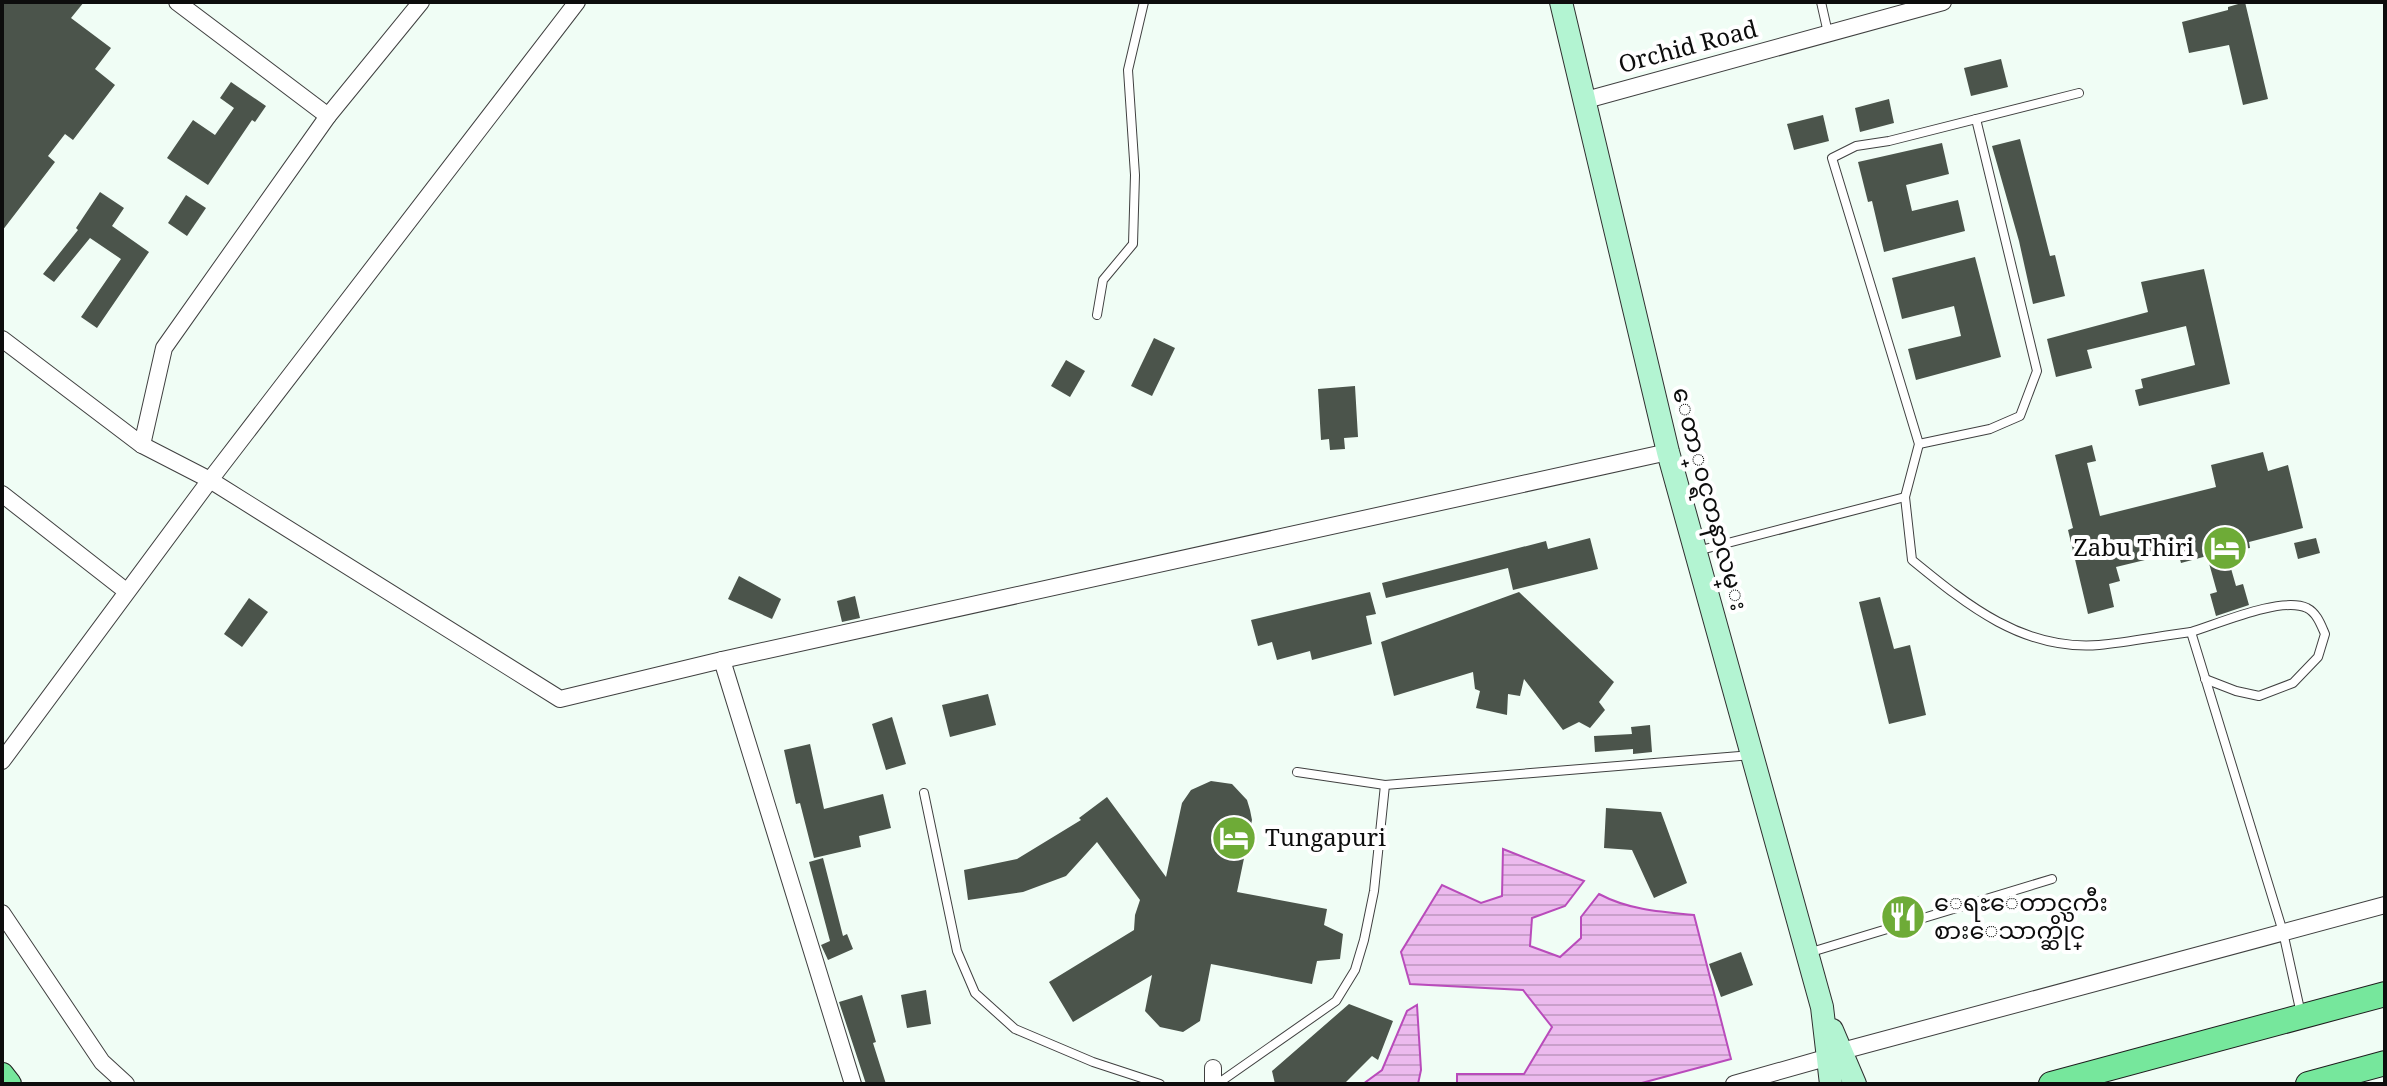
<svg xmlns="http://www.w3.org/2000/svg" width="2387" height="1086" viewBox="0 0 2387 1086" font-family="'Noto Serif','Noto Sans Myanmar',serif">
	<defs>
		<pattern id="water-rules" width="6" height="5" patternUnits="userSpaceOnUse" patternTransform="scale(2)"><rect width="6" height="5" fill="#ecbaee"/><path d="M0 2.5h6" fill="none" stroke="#c99fcb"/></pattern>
	</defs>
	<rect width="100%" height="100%" fill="#f0fdf5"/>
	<g fill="url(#water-rules)" stroke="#b94bbb" stroke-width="2">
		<path d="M1503 849 1584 881 1565 906 1532 918 1530 946 1560 957 1581 938V917L1599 894C1629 910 1661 912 1694 915L1731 1059 1638 1084H1457V1074H1524L1552 1027 1523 990 1410 984 1401 952 1442 885 1481 903 1502 896Z"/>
		<polygon points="1417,1005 1421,1070 1418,1084 1363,1084 1382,1070 1407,1011"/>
	</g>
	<g fill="#4b544b">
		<polygon points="2,2 84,2 71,18 111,48 95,69 115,85 73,140 65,134 48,156 55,162 2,231"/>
		<polygon points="2245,2 2268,99 2243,105 2229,45 2189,53 2182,22 2228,10 2228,7"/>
		<polygon points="2001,59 2008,87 1971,96 1964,68"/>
		<polygon points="231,82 266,106 255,122 252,120 208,185 167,158 193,120 215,135 234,108 220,98"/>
		<polygon points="1889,99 1894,123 1860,132 1855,108"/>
		<polygon points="1823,115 1829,141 1794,150 1787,124"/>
		<polygon points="2020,139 2050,256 2055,255 2065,296 2033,304 2019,241 1992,146"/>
		<polygon points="1942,143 1949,174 1906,185 1912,211 1958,200 1965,231 1884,252 1872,201 1868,202 1858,162"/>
		<polygon points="100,192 124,208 112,226 149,252 97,328 81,317 121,259 90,238 54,282 43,274 78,230 76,228"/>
		<polygon points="186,195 206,208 187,236 168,223"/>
		<polygon points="1975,257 2001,357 1916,380 1908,349 1961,336 1954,306 1902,319 1892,278"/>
		<polygon points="2204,269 2230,384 2139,406 2135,390 2143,388 2141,379 2195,365 2186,326 2087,350 2092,368 2056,377 2047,339 2148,312 2141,282"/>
		<polygon points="1154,338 1175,348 1152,396 1131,386"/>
		<polygon points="1066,360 1085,371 1070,397 1051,386"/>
		<polygon points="1355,386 1358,437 1344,438 1345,449 1330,450 1329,439 1321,440 1318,389"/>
		<polygon points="2092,445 2096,461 2087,463 2100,516 2216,487 2211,465 2263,452 2268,471 2288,465 2303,528 2249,542 2250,548 2226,551 2236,586 2243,584 2249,605 2216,616 2210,594 2217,592 2207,556 2181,563 2178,552 2116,567 2120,581 2109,584 2114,607 2088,614 2068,530 2073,528 2055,455"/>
		<polygon points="1590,538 1598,569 1513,590 1508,568 1386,598 1382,583 1546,541 1548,549"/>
		<polygon points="2316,538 2320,553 2298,559 2294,543"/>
		<polygon points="739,576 781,599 772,619 728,599"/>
		<polygon points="1370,592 1376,614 1366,616 1372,644 1312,660 1310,651 1277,660 1272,642 1258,646 1251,620"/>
		<polygon points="1519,592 1614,682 1599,702 1605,710 1590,728 1579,722 1563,730 1524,679 1520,696 1508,694 1507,715 1476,708 1480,691 1475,689 1473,672 1394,696 1381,642"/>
		<polygon points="855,596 860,618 842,622 837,601"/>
		<polygon points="1880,597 1894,649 1910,645 1926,715 1889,724 1859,602"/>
		<polygon points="249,598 268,612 242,647 224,634"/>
		<polygon points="988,694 996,725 950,737 942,705"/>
		<polygon points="892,717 906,764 886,770 872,724"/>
		<polygon points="1650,725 1652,752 1633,754 1633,749 1595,752 1594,736 1632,734 1631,727"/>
		<polygon points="810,744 824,809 883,794 891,828 859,836 861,847 814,858 800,803 796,804 784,750"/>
		<polygon points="1211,781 1232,784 1247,800 1250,810 1252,820 1237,892 1327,909 1324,925 1343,934 1340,959 1317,961 1312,984 1211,964 1200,1021 1183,1032 1160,1027 1145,1011 1152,975 1073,1022 1049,982 1134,930 1135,915 1140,900 1097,842 1066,876 1023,892 968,900 964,870 1017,859 1081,820 1079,818 1107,797 1166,877 1182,803 1191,790"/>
		<polygon points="1606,808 1661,812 1687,883 1654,898 1632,850 1604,848"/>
		<polygon points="823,858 843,936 847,934 853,949 828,960 821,945 830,941 809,862"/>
		<polygon points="1741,952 1753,985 1721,997 1709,964"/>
		<polygon points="926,990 931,1024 907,1028 901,995"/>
		<polygon points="862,995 876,1042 873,1043 886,1084 866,1084 839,1002"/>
		<polygon points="1349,1004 1393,1021 1378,1060 1372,1056 1344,1084 1275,1084 1272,1071"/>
	</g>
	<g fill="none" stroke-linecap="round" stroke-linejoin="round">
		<g stroke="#404040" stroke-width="10">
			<g id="lane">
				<polyline points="1821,2 1828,33"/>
				<path d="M2079 93 1889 141 1856 146 1832 158 1919 444 1905 497 1912 560C1967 605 2023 651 2099 645 2129 642 2160 636 2191 632L2283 932 2301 1014"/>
				<polyline points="1097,315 1103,280 1133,244 1135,175 1128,70 1144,2"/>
				<polyline points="1919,444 1990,429 2020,416 2037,371 1976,119"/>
				<polyline points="1697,551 1905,497"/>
				<path d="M2191 632C2218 624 2281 596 2307 608 2317 613 2321 625 2325 634L2318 657 2293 683 2259 696 2236 691 2205 679"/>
				<polyline points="1297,772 1385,785 1752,755"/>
				<polyline points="924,793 957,951 975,993 1015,1029 1093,1062 1160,1084"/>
				<polyline points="1808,953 2052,879"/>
				<polyline points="1211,1083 1223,1080 1336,1001 1355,970 1364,940 1374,891 1385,785"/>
			</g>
		</g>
		<g stroke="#404040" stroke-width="18">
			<g id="street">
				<polyline points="177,2 328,116"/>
				<polyline points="1586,100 1943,2"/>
				<polyline points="2,339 142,445 210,480 560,699 722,660 1668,452"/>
				<polyline points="142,445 164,348 328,116 421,2"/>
				<polyline points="2,494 126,591"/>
				<polyline points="722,660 853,1084"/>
				<polyline points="2,761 210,480 577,2"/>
				<polyline points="2,913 102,1062 126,1084"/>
				<polyline points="1213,1068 1213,1084"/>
				<polyline points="1734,1084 1829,1057 1842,1051 2385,905"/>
			</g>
		</g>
		<g stroke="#2f2f2f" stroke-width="24">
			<g id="secondary">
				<polyline points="1561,2 1668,452 1822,1007 1831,1084"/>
				<polyline points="1832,1030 1855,1084"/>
			</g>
		</g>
		<g stroke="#1e1e1e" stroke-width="26">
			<g id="primary">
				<polyline points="2,1075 9,1084"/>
				<polyline points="2051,1084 2385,994"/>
				<polyline points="2308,1084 2385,1063"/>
			</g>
		</g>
		<use href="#lane" stroke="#fff" stroke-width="8"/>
		<use href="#street" stroke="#fff" stroke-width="16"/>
		<use href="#secondary" stroke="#b3f4d2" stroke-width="22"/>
		<use href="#primary" stroke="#76e79c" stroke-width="24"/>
	</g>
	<defs>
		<g id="hotel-disc" transform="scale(2.3)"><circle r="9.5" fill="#6eab37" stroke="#fff"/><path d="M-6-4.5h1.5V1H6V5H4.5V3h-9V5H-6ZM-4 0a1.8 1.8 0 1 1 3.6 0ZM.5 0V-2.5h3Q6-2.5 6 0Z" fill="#fff"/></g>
		<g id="restaurant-disc" transform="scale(2.3)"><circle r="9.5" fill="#6eab37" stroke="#fff"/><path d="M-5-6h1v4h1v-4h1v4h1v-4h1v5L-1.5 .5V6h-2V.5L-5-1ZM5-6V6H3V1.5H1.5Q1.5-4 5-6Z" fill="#fff"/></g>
	</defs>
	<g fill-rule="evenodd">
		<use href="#hotel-disc" x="2225" y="548"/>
		<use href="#hotel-disc" x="1234" y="838"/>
		<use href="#restaurant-disc" x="1903" y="917"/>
	</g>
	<g text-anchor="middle" stroke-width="8" stroke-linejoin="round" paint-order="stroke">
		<g font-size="24" fill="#0d0d0d" stroke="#fff">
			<text transform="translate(1688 47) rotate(-15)" y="8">Orchid Road</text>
			<text transform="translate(1710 499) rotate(75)" y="8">ေတာ္၀င္ရတနာလမ္း</text>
		</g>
		<g font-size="24" fill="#0d0d0d" stroke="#fff" text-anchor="start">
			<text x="2194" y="556" text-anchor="end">Zabu Thiri</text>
			<text x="1265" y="846">Tungapuri</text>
			<text x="1934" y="911">ေရႊေတာင္ႀကီး<tspan x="1934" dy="28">စားေသာက္ဆိုင္</tspan></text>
		</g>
	</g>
	<rect width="2387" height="1086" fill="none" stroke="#0d0d0d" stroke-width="8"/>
</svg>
